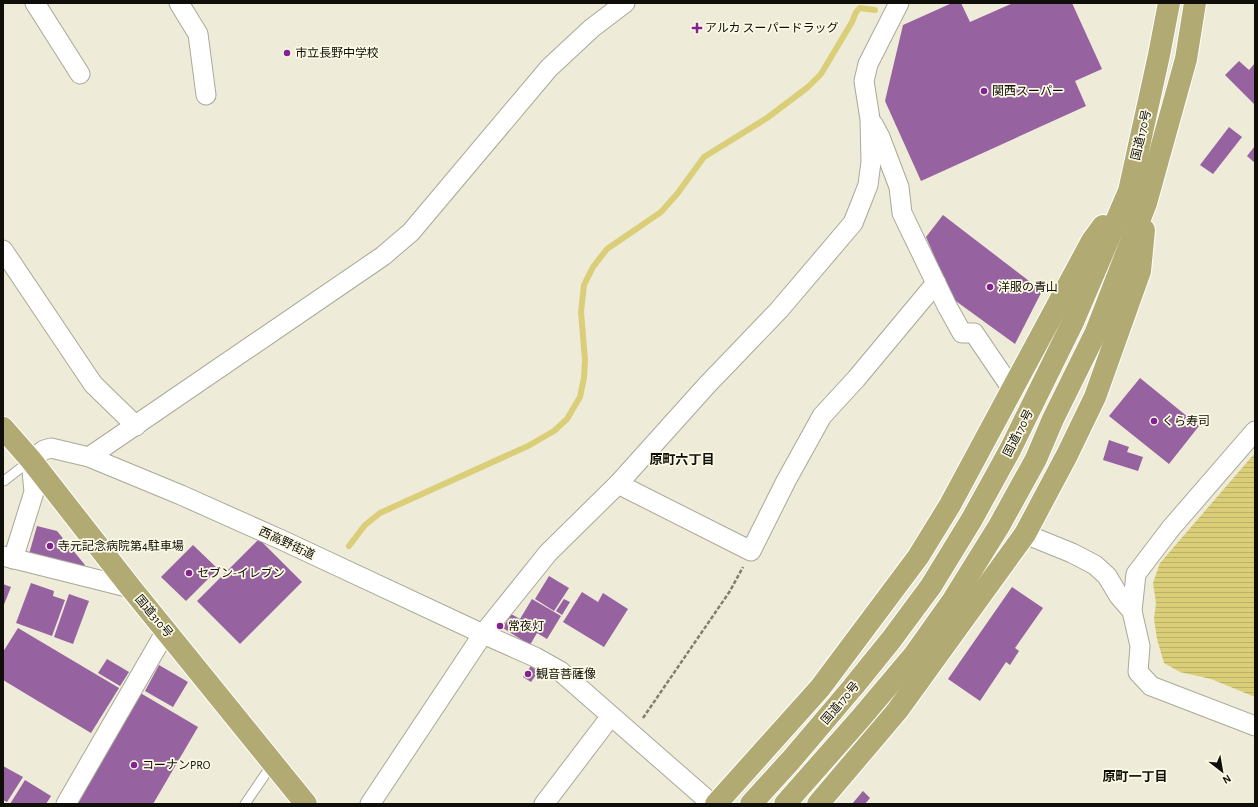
<svg xmlns="http://www.w3.org/2000/svg" width="1258" height="807" viewBox="0 0 1258 807" font-family="'Alegreya Sans','Noto Sans JP',sans-serif">
	<defs>
		<pattern id="water-rules" width="6" height="5" patternUnits="userSpaceOnUse"><rect width="6" height="5" fill="#dacf78"/><path d="M0 2.5h6" fill="none" stroke="#bab166"/></pattern>
	</defs>
	<rect width="100%" height="100%" fill="#eeebd8"/>
	<polygon fill="url(#water-rules)" points="1255,453 1255,697 1211,679 1180,672 1164,663 1157,639 1154,619 1156,603 1153,583 1160,563"/>
	<g fill="none" stroke-linecap="round" stroke-linejoin="round">
		<polyline stroke="#dacf78" stroke-width="6" points="349,546 365,525 380,513 528,446 554,431 567,419 580,397 584,378 585,360 581,312 584,285 593,267 607,249 661,212 677,194 704,157 767,118 808,87 821,74 852,22 856,12 860,8 875,10"/>
	</g>
	<g fill="#9662a0">
		<polygon points="952,3 961,3 970,22 1013,3 1072,3 1102,69 1075,81 1086,106 921,181 885,101 903,25"/>
		<polygon points="1239,61 1249,70 1255,63 1255,105 1225,75"/>
		<polygon points="1229,127 1242,137 1213,174 1200,165"/>
		<polygon points="1255,146 1255,163 1247,156"/>
		<polygon points="943,215 1042,291 1015,344 953,299 926,237"/>
		<polygon points="1140,378 1199,426 1169,464 1109,416"/>
		<polygon points="1109,440 1129,447 1127,452 1143,457 1138,471 1103,460"/>
		<polygon points="37,526 57,531 85,565 83,569 29,554"/>
		<polygon points="259,539 302,582 240,644 197,601"/>
		<polygon points="193,545 218,569 186,601 161,577"/>
		<polygon points="549,576 569,588 554,611 535,599"/>
		<polygon points="31,583 54,591 53,596 65,600 52,636 16,623"/>
		<polygon points="3,584 11,587 3,607"/>
		<polygon points="1012,587 1043,608 1015,648 1019,651 1010,665 1006,662 980,701 948,679"/>
		<polygon points="582,592 598,602 603,593 628,609 604,647 563,622"/>
		<polygon points="69,594 89,601 73,644 54,637"/>
		<polygon points="532,599 561,616 547,639 537,633 530,645 503,628 511,614 520,619"/>
		<polygon points="564,599 570,602 562,615 556,611"/>
		<polygon points="18,628 119,688 91,733 3,680 3,652"/>
		<polygon points="107,659 129,672 120,686 98,673"/>
		<polygon points="159,665 188,682 173,707 145,691"/>
		<polygon points="531,666 538,672 531,682 523,677"/>
		<polygon points="137,691 198,727 153,804 70,804"/>
		<polygon points="3,766 23,777 7,802 3,800"/>
		<polygon points="25,780 51,796 46,804 10,804"/>
		<polygon points="863,791 870,798 865,804 852,804"/>
	</g>
	<g fill="none" stroke-linecap="round" stroke-linejoin="round">
		<g stroke="#aaa896" stroke-width="11">
			<g id="service">
				<polyline points="3,481 4,481 31,460"/>
				<polyline points="245,804 273,763"/>
			</g>
		</g>
		<g stroke="#aaa896" stroke-width="21">
			<g id="minor">
				<polyline points="35,3 80,74"/>
				<polyline points="179,3 198,34 206,95"/>
				<polyline points="873,124 880,137 899,187 902,213 947,306 962,333 974,333 1012,389"/>
				<polyline points="3,250 93,384 136,426"/>
				<polyline points="1255,431 1171,528 1136,574 1132,611 1140,646 1138,672 1151,686 1255,726"/>
				<polyline points="89,457 383,256 411,232 549,68 592,28 625,3"/>
				<polyline points="618,484 751,551 786,481 822,416 856,379 936,283"/>
				<polyline points="1025,534 1072,553 1095,565 1107,576 1119,596 1132,611"/>
				<polyline points="3,556 131,588"/>
				<polyline points="13,559 34,492 31,460 44,450 51,448 89,457 181,495 284,541 483,634 535,657 560,671 712,804"/>
				<polyline points="66,804 166,631"/>
				<polyline points="370,804 483,634 548,553 618,484 707,385 779,310 853,223 861,203 868,185 871,162 870,119 864,81 868,64 899,3"/>
				<polyline points="544,804 611,716"/>
			</g>
		</g>
		<g stroke="#fff" stroke-width="24">
			<g id="trunk">
				<polyline points="3,428 31,460 131,588 306,804"/>
				<polyline points="716,804 820,688 918,557 950,505 1092,241 1103,226"/>
				<polyline points="751,804 791,760 853,687 891,640 931,586 972,519 1010,450 1073,322 1129,191 1159,55 1169,3"/>
				<polyline points="785,804 860,719 914,655 953,600 999,526 1036,459 1053,419 1096,332 1146,203 1186,59 1195,3"/>
				<polyline points="818,804 897,711 1025,534 1067,455 1095,397 1140,271 1144,230"/>
			</g>
		</g>
		<polyline stroke="#817e72" stroke-width="2.5" stroke-dasharray="4 2" stroke-linecap="butt" points="643,718 730,591 743,567"/>
		<use href="#service" stroke="#fff" stroke-width="9"/>
		<use href="#minor" stroke="#fff" stroke-width="19"/>
		<use href="#trunk" stroke="#b2aa73" stroke-width="22"/>
	</g>
	<g fill="#812491" stroke="#fbf9e5" stroke-width="1.5">
		<path d="M695 22h4v4h4v4h-4v4h-4v-4h-4v-4h4z"/>
		<circle cx="287" cy="53" r="4"/>
		<circle cx="984" cy="91" r="4"/>
		<circle cx="990" cy="287" r="4"/>
		<circle cx="1154" cy="421" r="4"/>
		<circle cx="50" cy="546" r="4"/>
		<circle cx="189" cy="573" r="4"/>
		<circle cx="500" cy="626" r="4"/>
		<circle cx="528" cy="674" r="4"/>
		<circle cx="134" cy="765" r="4"/>
	</g>
	<g text-anchor="middle" stroke-width="3.5" stroke-linejoin="round" paint-order="stroke">
		<g font-size="12" fill="#0f0e08" stroke="#fbf9e5" text-anchor="start">
			<text x="705" y="32">アルカ スーパードラッグ</text>
			<text x="295" y="57">市立長野中学校</text>
			<text x="992" y="95">関西スーパー</text>
			<text x="998" y="291">洋服の青山</text>
			<text x="1162" y="425">くら寿司</text>
			<text x="58" y="550">寺元記念病院第4駐車場</text>
			<text x="197" y="577">セブン-イレブン</text>
			<text x="508" y="630">常夜灯</text>
			<text x="536" y="678">観音菩薩像</text>
			<text x="142" y="769">コーナンPRO</text>
		</g>
		<g font-size="12" fill="#0f0e08" stroke="#fbf9e5">
			<text transform="translate(1141 135) rotate(-77)" y="4">国道170号</text>
			<text transform="translate(1018 433) rotate(-63)" y="4">国道170号</text>
			<text transform="translate(287 543) rotate(25)" y="4">西高野街道</text>
			<text transform="translate(154 616) rotate(50)" y="4">国道310号</text>
			<text transform="translate(840 703) rotate(-50)" y="4">国道170号</text>
		</g>
		<g font-size="13" font-weight="bold" fill="#0f0e08" stroke="#fbf9e5">
			<text x="682" y="464">原町六丁目</text>
			<text x="1135" y="781">原町一丁目</text>
		</g>
	</g>
	<rect width="1258" height="807" fill="none" stroke="#0f0e08" stroke-width="8"/>
	<g transform="translate(1222 771) rotate(149)" stroke="#fbf9e5" stroke-width="3" paint-order="stroke">
	<path d="M0-3L7 15L0 10L-7 15Z" fill="#0f0e08"/>
	<text y="-6" font-size="11" font-weight="bold" text-anchor="middle" fill="#0f0e08">N</text>
	</g>
</svg>
